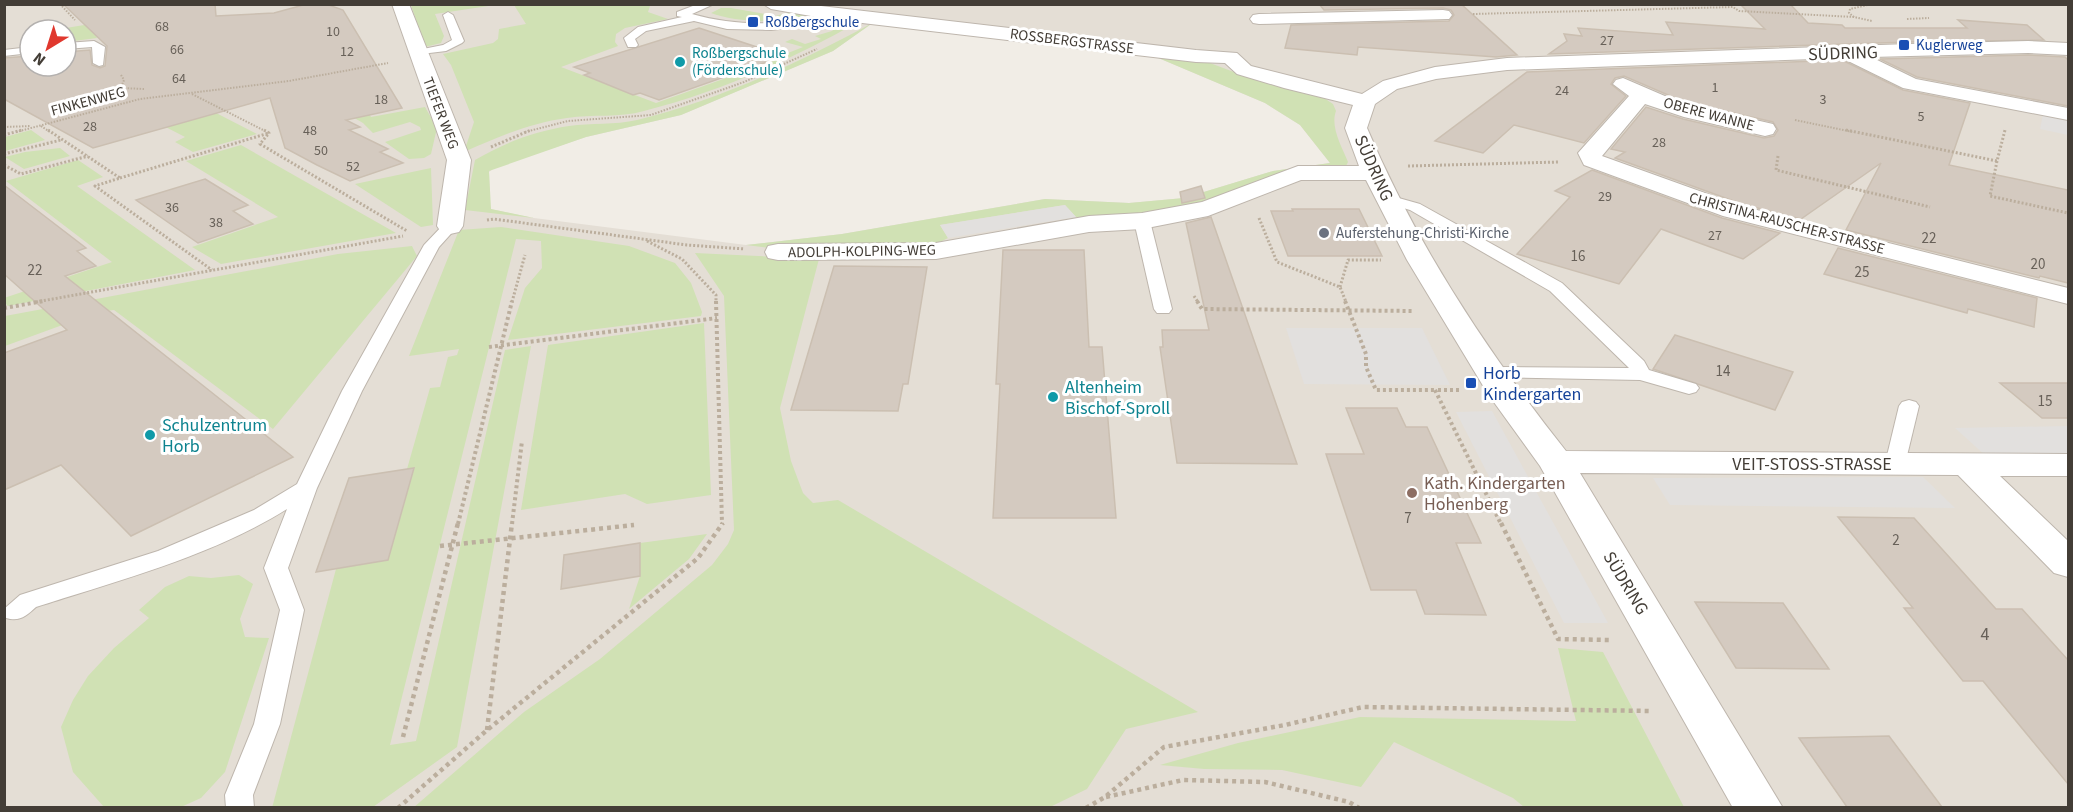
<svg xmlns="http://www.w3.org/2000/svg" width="2073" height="812" viewBox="0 0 2073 812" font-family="'Source Sans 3',sans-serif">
	<rect width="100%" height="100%" fill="#f1ede6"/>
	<path fill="#e4ded5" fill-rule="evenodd" d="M5 5H2068V807H5ZM874 22 1156 57 1265 103 1300 125 1330 163 1273 171 1184 198 1129 203 1045 199 842 234 746 245 534 218 490 209 489 172 494 168 586 137 681 115 833 51ZM30 30H66V66H30Z"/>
	<g fill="#d0e1b4">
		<polygon points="411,5 495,5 435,14 444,36 441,43 425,47"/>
		<path d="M514 5H654L650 6 648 12 668 19 625 28 616 34 615 42 618 46 561 67 656 103 785 57 788 53 803 47 785 42 792 39 805 44 821 39 815 36 832 31 841 22H858C791 60 719 92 644 111 619 118 593 114 567 118 530 123 498 137 464 152L474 122 451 65 443 54 493 43 498 39 499 29 526 24Z"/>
		<path d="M721 8H731L776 16 789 12 806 15C784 25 734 22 711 13Z"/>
		<path d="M874 22 833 51 681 115 586 137 489 171 491 209 534 218 465 210 475 160C504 143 535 131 569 126 591 123 615 125 637 120 717 101 803 61 874 22Z"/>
		<polygon points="90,24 97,38 66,42 66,30 54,30"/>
		<path d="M1156 57 1210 63 1255 80 1324 98 1333 104 1336 111C1330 127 1342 147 1348 162L1346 166 1279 174 1199 204 1147 213 1083 218 1076 217 1065 205 940 225 948 238 936 244 777 249 746 245 842 234 1045 199 1129 203 1184 198 1273 171 1330 163 1300 125 1265 103Z"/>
		<polygon points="347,73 371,117 425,107 437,128 431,154 424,158 409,159 385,142 421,130 420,127 410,122 373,133 363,123 339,109"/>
		<polygon points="183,96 257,134 193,152 175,142 185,137 123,105"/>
		<polygon points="31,130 45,140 5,151 5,137"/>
		<polygon points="241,145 396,233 221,264 192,247 278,217 186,161"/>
		<polygon points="60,148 70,156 24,169 5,157 25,152"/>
		<polygon points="78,160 103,177 77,186 195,270 8,306 5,303 4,298 112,262 6,181"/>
		<polygon points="431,168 433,225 421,227 355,184"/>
		<polygon points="501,227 629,246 675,263 691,283 702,312 701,316 508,340 525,288 542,268 541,241 516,239 390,745 416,741 505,350 531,346 457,747 373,807 272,808 336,569 388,560 414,469 407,469 430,388 440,387 448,357 457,355 459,349 409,356 459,230"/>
		<polygon points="412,246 417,256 273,429 114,310 98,312 5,346 5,316 338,254"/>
		<polygon points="695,253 819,259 780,408 791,461 803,493 813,503 838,500 1198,712 1126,729 1087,789 1050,807 413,808 524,712 600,659 712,565 728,544 734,530 724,296"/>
		<polygon points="704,323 711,495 647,504 625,494 521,510 548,345"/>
		<polygon points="707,534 689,559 629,609 640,576 640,543"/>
		<polygon points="239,575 253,584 240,619 245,637 269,638 225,772 201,798 181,807 104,807 73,772 61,727 73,700 88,676 114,648 149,618 139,610 165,587 189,576 211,578"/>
		<polygon points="1558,648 1603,652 1684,807 1524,807 1513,798 1394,742 1361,787 1282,770 1204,769 1160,765 1238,743 1360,717 1576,721"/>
	</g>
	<g fill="#e2e0de">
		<polygon points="2044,110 2068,115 2068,135 2040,129"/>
		<polygon points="1065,205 1076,217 948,238 940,225"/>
		<polygon points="1286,328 1422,328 1450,385 1304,384"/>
		<polygon points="1492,411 1549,515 1608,623 1564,623 1456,412"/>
		<polygon points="2068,426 2068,456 1987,457 1955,428"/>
		<polygon points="1923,477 1955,508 1670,505 1653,478"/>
	</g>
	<g fill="#d4cac0" stroke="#cbbfb1" stroke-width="1.5">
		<polygon points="63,4 215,4 216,16 274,13 307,4 326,4 343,10 402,108 346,120 360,127 349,130 388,149 380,152 403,163 350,181 317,165 285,148 270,98 93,148 4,99 4,58 30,56 30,66 66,66 66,52 90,50 92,65 100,68 105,66 107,46"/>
		<polygon points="1319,4 1461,4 1517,55 1496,57 1358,47 1357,55 1285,48 1291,25 1449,21 1454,15 1451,10 1443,8 1324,10"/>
		<polygon points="1740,4 1790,4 1808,23 1842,25 1845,28 1967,28 1958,20 2027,25 2044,40 1909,42 1549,54 1567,41 1564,34 1582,36 1578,28 1673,35 1666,22 1765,29"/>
		<polygon points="699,28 784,56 659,100 640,93 633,95 584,75 590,73 574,67"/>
		<polygon points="2028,55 2065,57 2068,60 2068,106 1917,77 1880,59"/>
		<polygon points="1842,60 1903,90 1970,103 1949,165 2068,190 2068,283 2040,276 2039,278 1846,230 1881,163 1801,219 1742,204 1615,158 1625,152 1611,149 1646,107 1683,119 1764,138 1774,136 1778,130 1773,122 1682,101 1624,76 1615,78 1611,84 1626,96 1584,143 1514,125 1483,153 1435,141 1527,72"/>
		<polygon points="1592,170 1722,218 1780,233 1743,259 1661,229 1619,284 1517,254 1570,197 1555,191"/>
		<polygon points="205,179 248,205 233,211 253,224 198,243 136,200"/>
		<polygon points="4,185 86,248 77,251 96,266 65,276 293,457 131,536 61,465 4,490 4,353 67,330 4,274"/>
		<polygon points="1201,186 1205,198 1182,203 1180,192"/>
		<polygon points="1292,209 1359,209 1382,256 1288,256 1271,211 1293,211"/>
		<polygon points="1211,217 1281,418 1297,464 1177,463 1160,347 1163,347 1162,330 1209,330 1186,223"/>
		<polygon points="1838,248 2037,298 2034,327 1968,309 1967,313 1824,274"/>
		<polygon points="1003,250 1084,250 1089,347 1102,347 1116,518 993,518 1000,384 996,384"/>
		<polygon points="834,266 927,267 908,384 903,384 898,411 791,410"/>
		<polygon points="1675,335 1793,372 1775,410 1653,369"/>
		<polygon points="2000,383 2068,383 2068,418 2042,418"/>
		<polygon points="1346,408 1397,408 1406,427 1427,427 1481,543 1456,543 1486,615 1425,614 1416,590 1371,590 1326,454 1364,454"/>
		<polygon points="414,468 388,560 316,572 349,478"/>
		<polygon points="1838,517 1914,518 1996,609 2022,609 2068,660 2068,784 1983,681 1963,681 1904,608 1913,608"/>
		<polygon points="640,543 640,576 561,589 564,555"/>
		<polygon points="1695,602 1783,603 1829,669 1736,668"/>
		<polygon points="1889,736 1942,807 1847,807 1799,738"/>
	</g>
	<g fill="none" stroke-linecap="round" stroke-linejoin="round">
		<g stroke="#beb6ad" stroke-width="2">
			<g id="service">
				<path d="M698 4H714L692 14C744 29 795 24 847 12L852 15 819 24 771 30 727 29 694 21 646 31 635 39 638 45 636 47H628L624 38 638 27 682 17 677 16V12Z"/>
				<polygon points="448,12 453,15 464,41 462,43 446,51 413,55 413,51 443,45 452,40 443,15"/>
				<polygon points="94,41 105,47 103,65 99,66 93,63 92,47 66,49 66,43"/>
				<polygon points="30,47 30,53 4,56 4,50"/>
				<polygon points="1388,195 1420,204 1562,283 1644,361 1649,370 1696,384 1699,388 1696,392 1689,394 1640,380 1485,377 1483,373 1485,369 1492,367 1629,368 1550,291 1410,210 1383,202 1381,199"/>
				<polygon points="1142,216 1150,221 1172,309 1169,313 1157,313 1154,309 1134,221"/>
				<path d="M450 221 458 226 439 247 362 391 317 488 288 568 304 610 280 724 253 795 254 808H226L225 795 254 724 280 610 264 568 287 509C212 556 120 580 36 607 26 616 20 622 6 618L4 609 20 595 158 551 254 510 297 484 342 391 424 245 445 223Z"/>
				<polygon points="1909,400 1916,402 1919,406 1905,464 1902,469 1895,471 1888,469 1885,464 1899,406 1902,402"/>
			</g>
		</g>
		<g stroke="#beb6ad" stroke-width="2">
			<g id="minor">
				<polygon points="392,4 409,4 471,160 463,226 459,232 450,234 441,232 437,226 447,160"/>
				<path d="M763 4H804L1196 50 1237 53 1251 66 1362 94 1383 81 1435 67 1507 58 1909 44 2028 41 2068 43V55L2028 53 1871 57 1916 79 2068 108V120L1903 88 1842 58 1507 70 1436 79 1397 89 1375 104 1367 128C1416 244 1488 353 1566 451L2068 454V476H2000L2068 541V577L2054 573 1958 475 1580 473 1783 808H1733L1540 466 1488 394 1407 260 1366 180H1301L1208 216 1142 229 1089 232 936 259 778 260 768 258 765 252 768 246 778 244 936 243 1089 216 1142 213 1202 202 1298 166H1359L1345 128 1353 105 1284 88 1237 74 1225 63 1196 62 828 19 771 9Z"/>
				<polygon points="1443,10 1449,11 1452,15 1449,19 1259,24 1253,23 1250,19 1253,15 1259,14"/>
				<polygon points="1623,78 1681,103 1773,124 1776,129 1773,134 1765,136 1684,117 1645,104 1602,156 1741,206 2068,288 2068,304 1723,216 1584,165 1578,153 1629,96 1613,84 1616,80"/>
			</g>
		</g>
		<g stroke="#bbae9d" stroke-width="2" stroke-dasharray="1.5 1.5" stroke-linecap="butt">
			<polyline points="60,4 75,20"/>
			<polyline points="1879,4 1882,4"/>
			<polyline points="1473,14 1733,7 1739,11 1854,17 1872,21"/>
			<polyline points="1854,17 1849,13 1850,9 1872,4"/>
			<polyline points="1907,19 1929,18"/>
			<polyline points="121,75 124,80 121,88 144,89"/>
			<polyline points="192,94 267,132"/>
			<polyline points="1795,120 1853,132"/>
			<polyline points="41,126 50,132"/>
			<polyline points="4,127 31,126"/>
			<polyline points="16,132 140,99 289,81 388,63"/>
			<polyline points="525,132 568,121 651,115 744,82 817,49"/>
		</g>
		<g stroke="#bbae9d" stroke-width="3" stroke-dasharray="2 2" stroke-linecap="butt">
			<polyline points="48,130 120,178 95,186 212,270"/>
			<polyline points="264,130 269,133 260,144 407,231"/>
			<polyline points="1846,130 1997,161 2005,130"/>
			<polyline points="4,135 22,130"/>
			<polyline points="491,147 531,130"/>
			<polyline points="4,154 61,140"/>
			<polyline points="1778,156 1776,170 1930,207"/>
			<polyline points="1997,161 1990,196 2068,213"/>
			<polyline points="4,165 21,174 88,156"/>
			<polyline points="1408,166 1559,162"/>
			<polyline points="120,178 269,133"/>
			<polyline points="1259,218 1277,262 1340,287 1346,302"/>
			<polyline points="487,220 494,219 687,245 745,249"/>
			<polyline points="647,241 682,259 716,295 716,302"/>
			<polyline points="1340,287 1348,260 1381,260"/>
			<polyline points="1194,296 1198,302"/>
			<polyline points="36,302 403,236"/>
			<polyline points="512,302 525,255"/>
		</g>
		<g stroke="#bbae9d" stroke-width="4" stroke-dasharray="3 3" stroke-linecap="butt">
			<polyline points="716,301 722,524"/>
			<polyline points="1197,301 1202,309 1413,311"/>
			<polyline points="1345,301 1366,354 1366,367 1376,390 1435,390"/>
			<polyline points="4,308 44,301"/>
			<polyline points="489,347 717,318"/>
			<polyline points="1459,390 1435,390 1501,524"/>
			<polyline points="458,524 512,301"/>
			<polyline points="512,524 522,441"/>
		</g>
		<g stroke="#bbae9d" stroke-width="4.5" stroke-dasharray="4 4" stroke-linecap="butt">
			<polyline points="1501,523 1558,639 1611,640"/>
			<polyline points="440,546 634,525"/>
			<polyline points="487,730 512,523"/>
			<polyline points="403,737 458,523"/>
			<polyline points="1106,797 1183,780 1265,782 1349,802 1359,808"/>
			<polyline points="398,808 486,731 698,558 723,523"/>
			<polyline points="1086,808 1105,797 1164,747 1285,725 1363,707 1652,711"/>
		</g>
		<use href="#service" fill="#fff" fill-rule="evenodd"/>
		<use href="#minor" fill="#fff" fill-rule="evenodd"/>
	</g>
	<g fill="#1a4fb4" stroke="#fff" stroke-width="2">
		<rect x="747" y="16" width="12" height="12" rx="3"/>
		<rect x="1898" y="39" width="12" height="12" rx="3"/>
		<rect x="1465" y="377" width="12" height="12" rx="3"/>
	</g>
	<g fill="#0f9aa8" stroke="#fff" stroke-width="2">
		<circle cx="680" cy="62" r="6"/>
		<circle cx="1053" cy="397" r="6"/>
		<circle cx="150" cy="435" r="6"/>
	</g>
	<circle fill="#6b7280" stroke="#fff" stroke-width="2" cx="1324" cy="233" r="6"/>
	<circle fill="#8d6e63" stroke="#fff" stroke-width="2" cx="1412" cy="493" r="6"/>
	<g text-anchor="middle" stroke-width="6" stroke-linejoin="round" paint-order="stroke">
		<g font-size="14" fill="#676058">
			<text x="162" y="31">68</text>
			<text x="333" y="36">10</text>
			<text x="1607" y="45">27</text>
			<text x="177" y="54">66</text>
			<text x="347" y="56">12</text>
			<text x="179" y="83">64</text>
			<text x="1715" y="92">1</text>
			<text x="1562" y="95">24</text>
			<text x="381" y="104">18</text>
			<text x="1823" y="104">3</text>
			<text x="1921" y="121">5</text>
			<text x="90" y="131">28</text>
			<text x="310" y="135">48</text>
			<text x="1659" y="147">28</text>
			<text x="321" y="155">50</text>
			<text x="353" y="171">52</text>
			<text x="1605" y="201">29</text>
			<text x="172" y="212">36</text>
			<text x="216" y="227">38</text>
			<text x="1715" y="240">27</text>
		</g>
		<g font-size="15" fill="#164399" stroke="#fff" text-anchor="start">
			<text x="765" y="27">Roßbergschule</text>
			<text x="1916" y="50">Kuglerweg</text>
		</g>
		<g font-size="15" fill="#433d36" stroke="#fff">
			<text transform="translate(1072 41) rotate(7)" y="5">ROSSBERGSTRASSE</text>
			<text transform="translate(88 101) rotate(-15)" y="5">FINKENWEG</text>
			<text transform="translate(441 113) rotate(69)" y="5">TIEFER WEG</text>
			<text transform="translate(1709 114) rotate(15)" y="5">OBERE WANNE</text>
			<text transform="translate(1787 223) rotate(15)" y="5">CHRISTINA-RAUSCHER-STRASSE</text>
			<text transform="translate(862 251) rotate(-1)" y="5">ADOLPH-KOLPING-WEG</text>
		</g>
		<g font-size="15" fill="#0d838f" stroke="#fff" text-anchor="start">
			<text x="692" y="58">Roßbergschule<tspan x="692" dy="17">(Förderschule)</tspan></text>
		</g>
		<g font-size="15" fill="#5b616d" stroke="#fff" text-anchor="start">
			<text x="1336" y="238">Auferstehung-Christi-Kirche</text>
		</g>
		<g font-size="15" fill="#676058">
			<text x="1929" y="243">22</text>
			<text x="1578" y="261">16</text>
			<text x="2038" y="269">20</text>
			<text x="35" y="275">22</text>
			<text x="1862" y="277">25</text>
			<text x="1723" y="376">14</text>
			<text x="2045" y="406">15</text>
			<text x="1408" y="523">7</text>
			<text x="1896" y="545">2</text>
		</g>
		<g font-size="18" fill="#433d36" stroke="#fff">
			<text transform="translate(1843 53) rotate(-2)" y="6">SÜDRING</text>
			<text transform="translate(1374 168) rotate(66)" y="6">SÜDRING</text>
			<text x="1812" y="470">VEIT-STOSS-STRASSE</text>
			<text transform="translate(1626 583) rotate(59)" y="6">SÜDRING</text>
		</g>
		<g font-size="18" fill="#164399" stroke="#fff" text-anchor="start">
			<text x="1483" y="379">Horb<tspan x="1483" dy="21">Kindergarten</tspan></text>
		</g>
		<g font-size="18" fill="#0d838f" stroke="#fff" text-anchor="start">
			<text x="1065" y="393">Altenheim<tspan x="1065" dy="21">Bischof-Sproll</tspan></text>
			<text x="162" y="431">Schulzentrum<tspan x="162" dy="21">Horb</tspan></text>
		</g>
		<g font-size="18" fill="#785e54" stroke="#fff" text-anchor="start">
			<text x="1424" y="489">Kath. Kindergarten<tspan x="1424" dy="21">Hohenberg</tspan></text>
		</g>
		<g font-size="18" fill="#676058">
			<text x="1985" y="640">4</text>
		</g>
	</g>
	<rect width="2073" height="812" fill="none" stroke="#433d36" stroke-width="12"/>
	<g transform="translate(48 48) rotate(218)"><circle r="28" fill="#ffffff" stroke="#b4b1af" stroke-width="1.5"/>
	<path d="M0-4.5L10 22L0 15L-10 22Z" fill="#e0382e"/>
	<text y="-9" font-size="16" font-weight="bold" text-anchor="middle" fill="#433d36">N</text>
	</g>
</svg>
